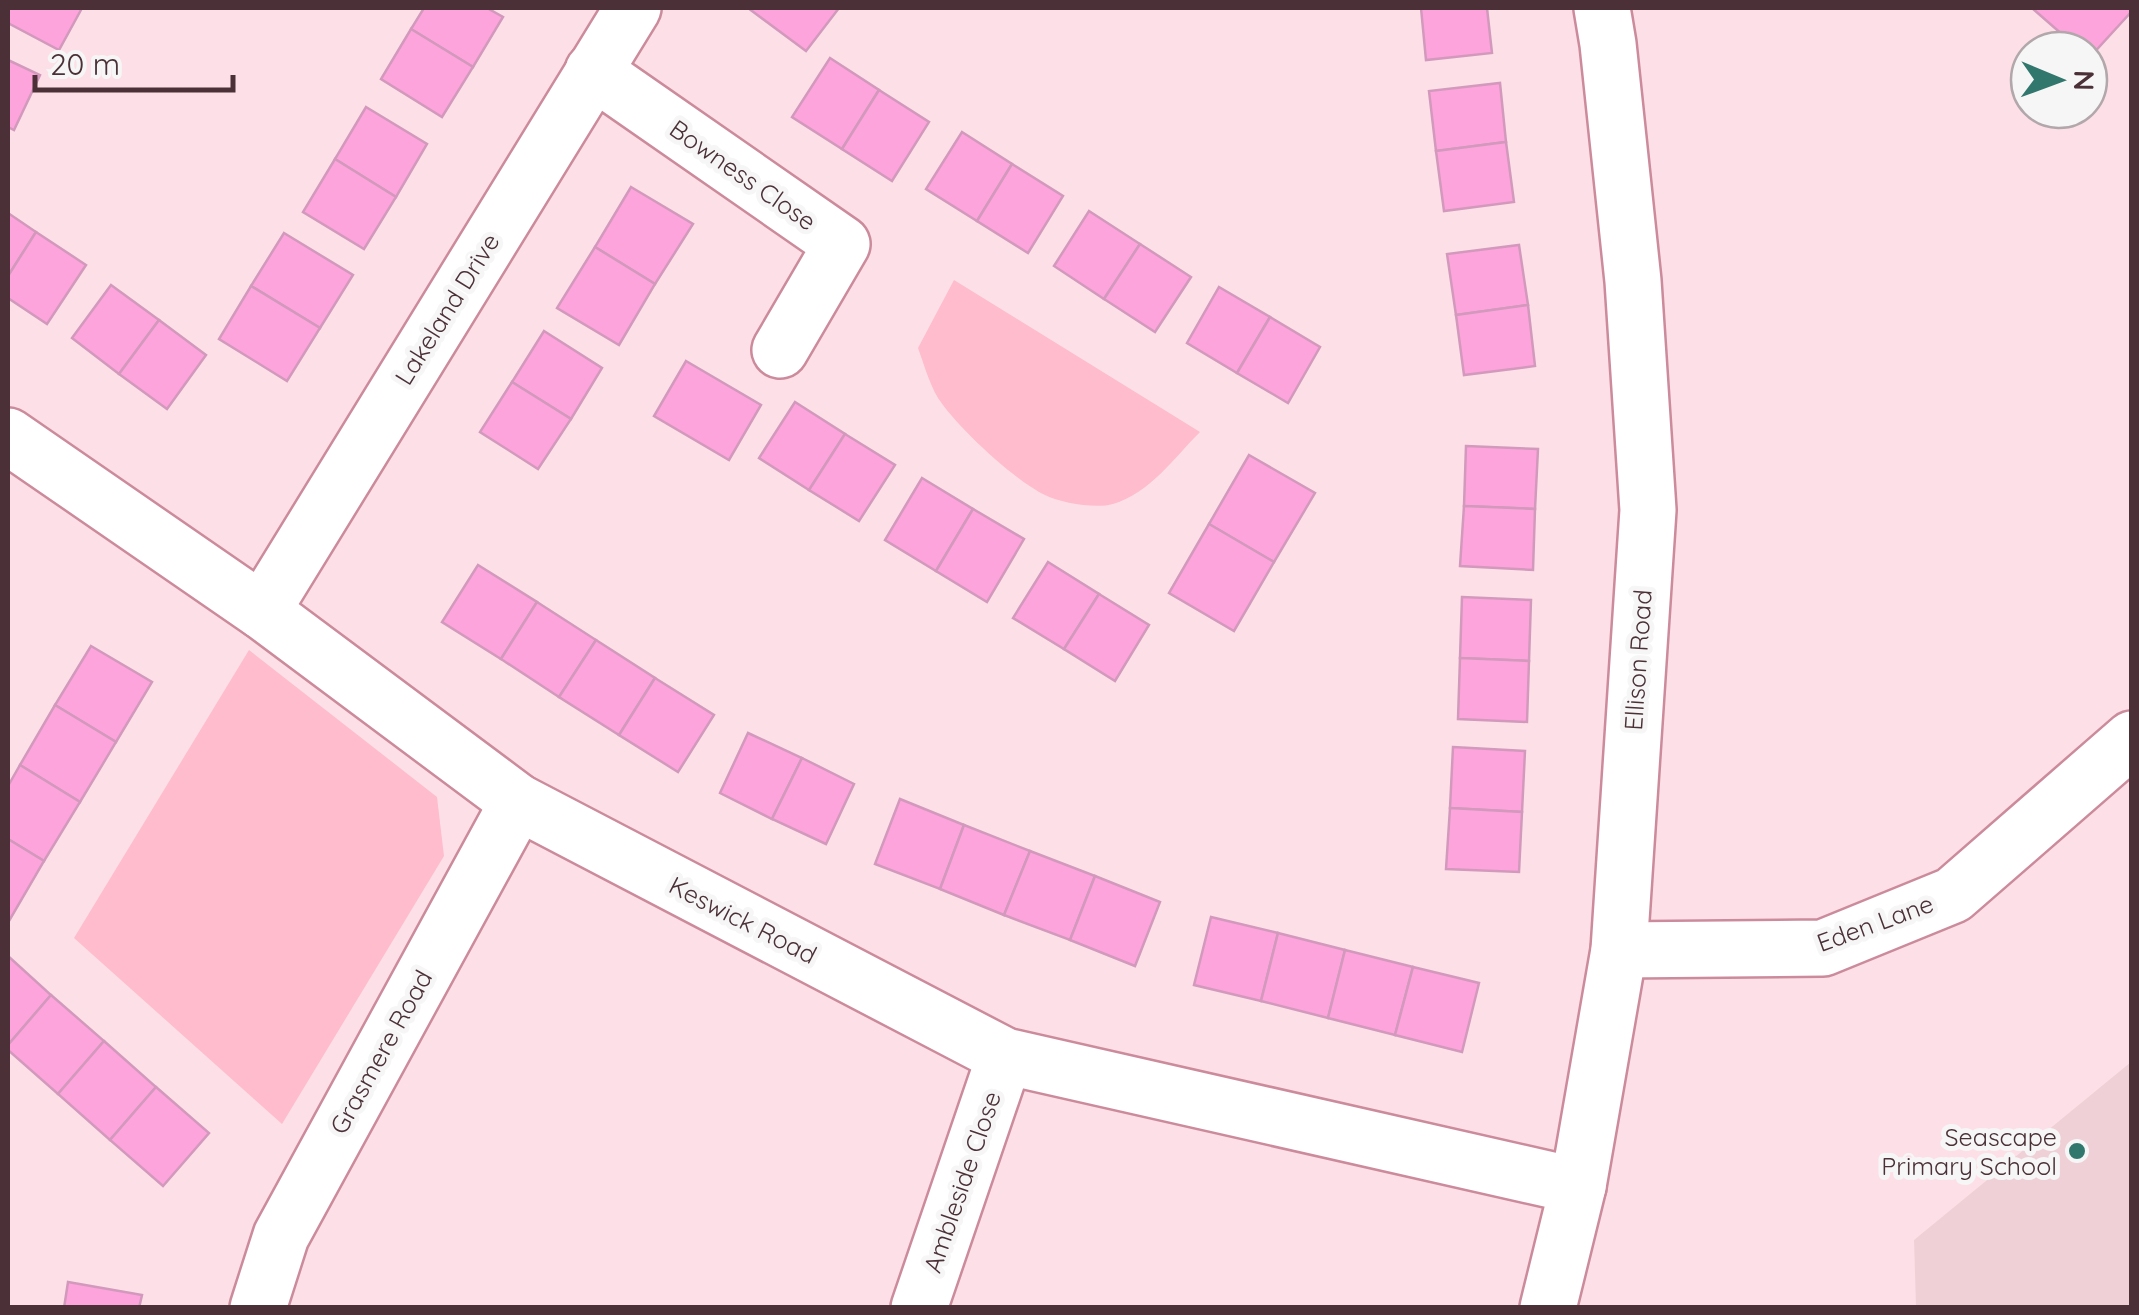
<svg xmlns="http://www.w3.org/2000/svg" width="2139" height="1315" viewBox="0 0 2139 1315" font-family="Quicksand,sans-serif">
	<rect width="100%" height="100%" fill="#fde0e7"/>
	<polygon fill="#efd0d7" points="2131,1062 2131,1307 1916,1307 1914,1240"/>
	<g fill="#febccd">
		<path d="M954 280 1200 432C1174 458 1150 493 1113 504 1096 509 1061 503 1045 495 1015 481 956 426 938 398 929 383 924 364 918 348Z"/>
		<polygon points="249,650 437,797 444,856 282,1124 74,938"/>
	</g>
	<g fill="#fea4dd" stroke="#d299bc" stroke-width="2.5">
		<polygon points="8,8 82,8 59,50 8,23"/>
		<polygon points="424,8 487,8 503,17 473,67 411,29"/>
		<polygon points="748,8 839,8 806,51"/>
		<polygon points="1421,8 1487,8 1492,53 1426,60"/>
		<polygon points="2032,8 2132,8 2132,11 2089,58 2089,50 2080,50"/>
		<polygon points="411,29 473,67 442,117 381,79"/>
		<polygon points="830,58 879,90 842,149 792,117"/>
		<polygon points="8,60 40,75 14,130 8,127"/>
		<polygon points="1500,83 1506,142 1436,151 1429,91"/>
		<polygon points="879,90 929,122 892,181 842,149"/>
		<polygon points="366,107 427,144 396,197 335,159"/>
		<polygon points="962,132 1012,164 977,221 926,189"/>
		<polygon points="1506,142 1514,202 1444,211 1436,151"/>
		<polygon points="335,159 396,197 364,249 303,212"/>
		<polygon points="1012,164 1063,196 1028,253 977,221"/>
		<polygon points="631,187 693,224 655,284 595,247"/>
		<polygon points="1089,211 1140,244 1104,299 1054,266"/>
		<polygon points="8,213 36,232 8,276"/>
		<polygon points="36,232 86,265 47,324 8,298 8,276"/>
		<polygon points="284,233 353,275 320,328 251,286"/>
		<polygon points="1140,244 1191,277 1155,332 1104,299"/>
		<polygon points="1519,245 1528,305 1456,315 1447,254"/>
		<polygon points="595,247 655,284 619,345 557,308"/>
		<polygon points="111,285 159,320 119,374 72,338"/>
		<polygon points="251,286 320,328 287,381 219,339"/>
		<polygon points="1219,287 1270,317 1237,373 1187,343"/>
		<polygon points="1528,305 1535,366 1464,375 1456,315"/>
		<polygon points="1270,317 1320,347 1288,403 1237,373"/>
		<polygon points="159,320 206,355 167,409 119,374"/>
		<polygon points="544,331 602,368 571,419 512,382"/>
		<polygon points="686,361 761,405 729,460 654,416"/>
		<polygon points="512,382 571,419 538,469 480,432"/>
		<polygon points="795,402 845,434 809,490 759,458"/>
		<polygon points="845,434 895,465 859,521 809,490"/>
		<polygon points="1466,446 1538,449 1535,509 1464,506"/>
		<polygon points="1249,455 1315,493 1274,562 1209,524"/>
		<polygon points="922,478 973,509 936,571 885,540"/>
		<polygon points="1464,506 1535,509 1533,570 1460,566"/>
		<polygon points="973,509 1024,539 987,602 936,571"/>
		<polygon points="1209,524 1274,562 1234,631 1169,593"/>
		<polygon points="1048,562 1099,594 1064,649 1013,618"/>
		<polygon points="478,565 537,602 501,659 442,622"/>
		<polygon points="1099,594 1149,625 1115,681 1064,649"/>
		<polygon points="1462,597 1531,600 1529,661 1460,658"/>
		<polygon points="537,602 596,640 559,697 501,659"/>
		<polygon points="596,640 655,678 619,735 559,697"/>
		<polygon points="91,646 152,682 116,742 55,705"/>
		<polygon points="1460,658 1529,661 1527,722 1458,719"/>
		<polygon points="655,678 714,715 678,772 619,735"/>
		<polygon points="55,705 116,742 80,802 20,765"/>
		<polygon points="748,733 802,758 772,819 720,793"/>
		<polygon points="1453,747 1525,751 1522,812 1450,808"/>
		<polygon points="802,758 854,784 826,844 772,819"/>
		<polygon points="20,765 80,802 44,861 8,839 8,786"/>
		<polygon points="900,799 964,825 940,889 875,864"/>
		<polygon points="1450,808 1522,812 1519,872 1446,869"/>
		<polygon points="964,825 1030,851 1004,915 940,889"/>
		<polygon points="8,839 44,861 9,921 8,920"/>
		<polygon points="1030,851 1095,876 1070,940 1004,915"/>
		<polygon points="1095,876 1160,902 1135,966 1070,940"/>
		<polygon points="1211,917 1278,933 1261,1001 1194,985"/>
		<polygon points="1278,933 1345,950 1328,1018 1261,1001"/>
		<polygon points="1345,950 1413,967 1395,1035 1328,1018"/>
		<polygon points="8,956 51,995 8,1045"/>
		<polygon points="1413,967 1479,983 1462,1052 1395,1035"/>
		<polygon points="51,995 104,1041 58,1094 8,1050 8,1045"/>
		<polygon points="104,1041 156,1087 110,1140 58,1094"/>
		<polygon points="156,1087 209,1133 163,1186 110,1140"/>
		<polygon points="68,1282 142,1295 139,1308 64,1308"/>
	</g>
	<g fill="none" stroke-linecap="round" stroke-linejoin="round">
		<g stroke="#cc8b9c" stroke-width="60">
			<g id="minor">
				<polyline points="593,71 842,244 780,350"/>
				<polyline points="8,436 262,611 518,802 1005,1056 1578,1186"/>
				<polyline points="262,611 633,8"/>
				<polyline points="1619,950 1823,948 1953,895 2132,739"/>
				<polyline points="258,1308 281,1236 518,802"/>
				<polyline points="919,1308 1005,1056"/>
				<polyline points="1548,1308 1578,1186 1619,950 1648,510 1633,281 1608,44 1602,8"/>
			</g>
		</g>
		<use href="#minor" stroke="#fff" stroke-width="55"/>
	</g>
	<circle fill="#31776d" stroke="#f6f6f6" stroke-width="4" cx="2077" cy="1151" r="10"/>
	<g text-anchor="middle" stroke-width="10" stroke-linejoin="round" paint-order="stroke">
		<g font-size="25" fill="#4b3037" stroke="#f6f6f6">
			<text transform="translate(743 175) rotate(35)" y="9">Bowness Close</text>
			<text transform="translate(447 309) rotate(-58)" y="9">Lakeland Drive</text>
			<text transform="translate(1638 660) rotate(-86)" y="9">Ellison Road</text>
			<text transform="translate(743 920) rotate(27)" y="9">Keswick Road</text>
			<text transform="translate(1875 923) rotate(-20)" y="9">Eden Lane</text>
			<text transform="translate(381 1052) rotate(-61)" y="9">Grasmere Road</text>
			<text transform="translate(962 1182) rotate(-71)" y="9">Ambleside Close</text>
		</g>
		<g font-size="25" fill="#4b3037" stroke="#f6f6f6" text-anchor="end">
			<text x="2057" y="1146">Seascape<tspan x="2057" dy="29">Primary School</tspan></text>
		</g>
	</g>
	<rect width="2139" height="1315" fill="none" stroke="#4b3037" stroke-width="20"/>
	<g transform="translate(2059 80) rotate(91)"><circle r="48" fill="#f6f6f6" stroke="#b2a7aa" stroke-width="2.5"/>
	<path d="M0-8L18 38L0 25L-18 38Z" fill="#31776d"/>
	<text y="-15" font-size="28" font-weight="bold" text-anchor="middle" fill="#4b3037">N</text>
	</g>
	<path d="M35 75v15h198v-15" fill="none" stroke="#4b3037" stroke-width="5"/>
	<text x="50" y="75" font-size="30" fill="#4b3037" stroke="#f6f6f6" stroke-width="8" paint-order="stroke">20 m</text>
</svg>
